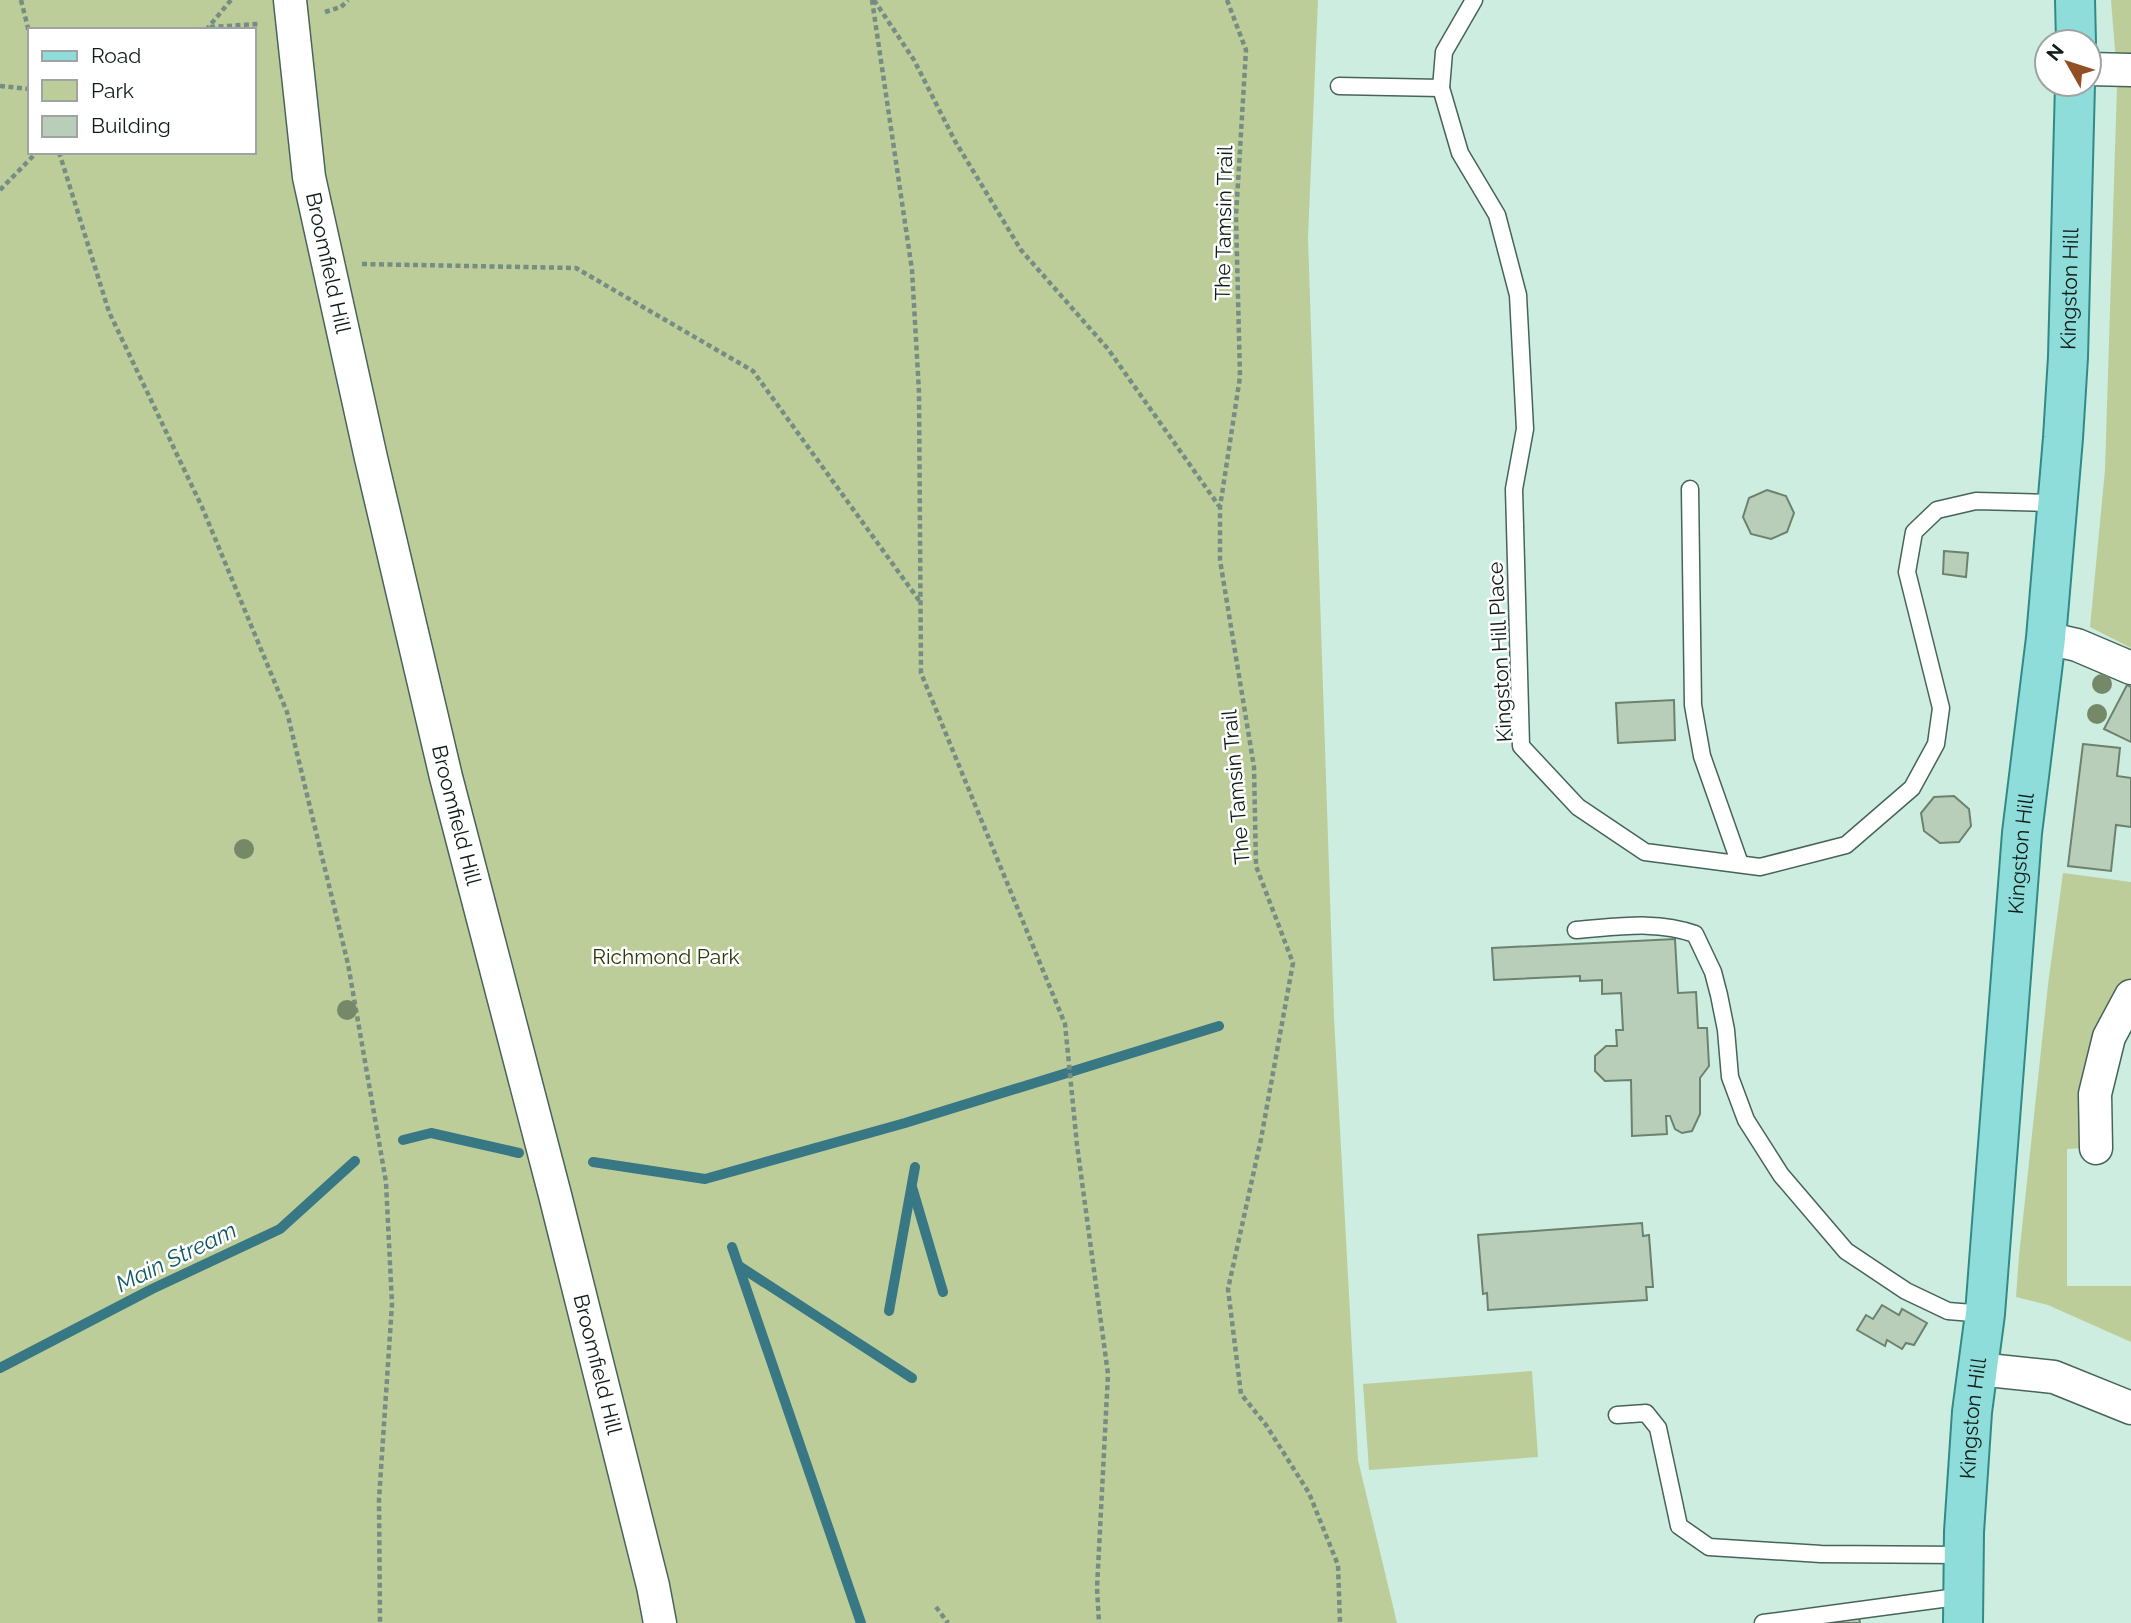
<svg xmlns="http://www.w3.org/2000/svg" width="2131" height="1623" viewBox="0 0 2131 1623" font-family="Raleway,sans-serif">
	<rect width="100%" height="100%" fill="#ccede0"/>
	<g fill="#bccd99" fill-rule="evenodd">
		<path d="M0 0H1318L1308 238 1334 1018 1358 1460 1397 1623H0ZM30 30H254V152H30Z"/>
		<polygon points="2111,0 2131,0 2131,61 2116,62"/>
		<polygon points="2131,85 2131,648 2090,627 2105,470 2117,86"/>
		<polygon points="2063,873 2131,882 2131,978 2126,983 2084,1148 2067,1149 2067,1286 2131,1286 2131,1342 2048,1305 2016,1297 2019,1256 2048,985"/>
		<polygon points="1532,1371 1538,1457 1369,1470 1363,1384"/>
	</g>
	<g fill="none" stroke-linecap="round" stroke-linejoin="round">
		<g stroke="#387784" stroke-width="10">
			<polyline points="403,1140 431,1133 519,1153"/>
			<polyline points="593,1162 705,1179 905,1123 1219,1026"/>
			<polyline points="912,1187 943,1292"/>
			<polyline points="732,1247 861,1623"/>
			<polyline points="739,1266 912,1378"/>
			<polyline points="889,1311 915,1167"/>
			<polyline points="0,1368 152,1289 280,1229 355,1161"/>
		</g>
	</g>
	<g fill="#b8ceb9" stroke="#6d826e" stroke-width="2">
		<polygon points="1767,490 1786,496 1794,513 1787,532 1771,539 1751,534 1743,517 1749,498"/>
		<polygon points="1944,551 1968,553 1966,577 1943,574"/>
		<polygon points="2127,685 2131,687 2131,742 2104,729"/>
		<polygon points="1674,700 1675,740 1618,743 1616,703"/>
		<polygon points="2083,744 2120,748 2117,776 2131,778 2131,827 2116,825 2111,871 2068,866"/>
		<polygon points="1954,796 1969,809 1971,826 1959,842 1940,843 1924,831 1921,813 1934,797"/>
		<polygon points="1675,939 1678,993 1696,992 1698,1028 1707,1028 1709,1066 1700,1078 1700,1114 1692,1131 1682,1133 1675,1129 1670,1116 1666,1116 1667,1134 1632,1136 1631,1080 1605,1081 1595,1071 1595,1056 1606,1046 1617,1046 1616,1030 1623,1030 1621,993 1602,994 1602,980 1580,981 1580,976 1494,980 1492,948"/>
		<polygon points="1642,1223 1643,1236 1649,1235 1653,1287 1646,1287 1647,1300 1488,1310 1487,1293 1483,1294 1478,1235"/>
		<polygon points="1882,1305 1899,1315 1902,1309 1927,1323 1914,1345 1906,1343 1902,1349 1887,1340 1885,1346 1857,1330 1866,1315 1873,1319"/>
		<polygon points="1859,1617 1860,1623 1830,1623"/>
	</g>
	<g fill="none" stroke-linecap="round" stroke-linejoin="round">
		<g stroke="#476459" stroke-width="19">
			<g id="lane">
				<polyline points="1474,0 1444,52 1441,88 1460,153 1497,215 1518,295 1525,429 1514,489 1521,746 1578,807 1645,852 1760,867 1846,845 1912,788 1936,744 1941,708 1907,572 1914,532 1937,510 1976,501 2057,503"/>
				<polyline points="1339,86 1441,88"/>
				<polyline points="1690,489 1693,705 1702,756 1740,864"/>
				<path d="M1576 930C1617 927 1656 920 1695 934L1713 972 1719 995 1726 1030 1730 1077 1746 1120 1781 1175 1846 1251 1906 1291 1948 1311 1985 1314"/>
				<polyline points="1617,1415 1646,1413 1658,1428 1679,1526 1709,1547 1821,1554 1964,1555"/>
				<polyline points="1763,1623 1964,1596"/>
			</g>
		</g>
		<g stroke="#476459" stroke-width="35">
			<g id="street">
				<path id="s1" d="M290 0 309 177 371 458 446 777 555 1195 653 1586 660 1623"/>
				<polyline points="2089,69 2131,70"/>
				<polyline points="2046,638 2077,645 2131,668"/>
				<polyline points="2096,1148 2095,1094 2109,1037 2131,996"/>
				<polyline points="1978,1369 2054,1377 2131,1408"/>
			</g>
		</g>
		<g stroke="#328a87" stroke-width="42">
			<g id="primary">
				<polyline points="2075,0 2076,42"/>
				<path id="s2" d="M1963 1623 1964 1532 1972 1412 1985 1314 2022 833 2046 638 2063 438 2068 357 2075 84"/>
			</g>
		</g>
		<g stroke="#758d84" stroke-width="4.5" stroke-dasharray="5 3.5" stroke-linecap="butt">
			<polyline points="21,0 30,36"/>
			<polyline points="872,0 912,270 919,392 921,673 1065,1024 1077,1145 1108,1374 1097,1588 1099,1623"/>
			<polyline points="874,0 914,60 955,141 1021,250 1108,349 1219,506"/>
			<polyline points="1227,0 1246,50 1236,216 1240,377 1220,507 1220,560 1254,767 1256,866 1293,963 1261,1139 1228,1289 1241,1394 1266,1425 1309,1493 1338,1565 1340,1623"/>
			<polyline points="325,12 341,7 348,0"/>
			<polyline points="210,27 258,24"/>
			<polyline points="206,30 231,0"/>
			<polyline points="0,86 30,89"/>
			<polyline points="59,152 109,312 202,507 287,712 348,964 386,1182 392,1304 379,1499 380,1623"/>
			<polyline points="0,190 37,152"/>
			<polyline points="362,264 576,268 753,371 921,603"/>
			<polyline points="936,1607 948,1623"/>
		</g>
		<use href="#lane" stroke="#fff" stroke-width="16"/>
		<use href="#street" stroke="#fff" stroke-width="32"/>
		<use href="#primary" stroke="#8fdddb" stroke-width="38"/>
	</g>
	<g fill="#758969">
		<circle cx="2102" cy="684" r="10"/>
		<circle cx="2097" cy="714" r="10"/>
		<circle cx="244" cy="849" r="10"/>
		<circle cx="347" cy="1010" r="10"/>
	</g>
	<g text-anchor="middle" stroke-width="5" stroke-linejoin="round" paint-order="stroke">
		<g font-size="21" fill="#101c18" stroke="#fff">
			<text transform="translate(1224 223) rotate(-89)" y="7">The Tamsin Trail</text>
			<text dy="7" stroke="none"><textPath href="#s1" startOffset="266">Broomfield Hill</textPath></text>
			<text dy="7" stroke="none"><textPath href="#s2" startOffset="1339">Kingston Hill</textPath></text>
			<text transform="translate(1500 652) rotate(-93)" y="7">Kingston Hill Place</text>
			<text transform="translate(1236 787) rotate(-95)" y="7">The Tamsin Trail</text>
			<text dy="7" stroke="none"><textPath href="#s1" startOffset="833">Broomfield Hill</textPath></text>
			<text dy="7" stroke="none"><textPath href="#s2" startOffset="772">Kingston Hill</textPath></text>
			<text dy="7" stroke="none"><textPath href="#s1" startOffset="1400">Broomfield Hill</textPath></text>
			<text dy="7" stroke="none"><textPath href="#s2" startOffset="205">Kingston Hill</textPath></text>
		</g>
		<g font-size="21" fill="#2d3808" stroke="#fff">
			<text x="666" y="964">Richmond Park</text>
		</g>
		<g font-size="23" font-style="italic" fill="#125968" stroke="#fff">
			<text transform="translate(176 1257) rotate(-26)" y="8">Main Stream</text>
		</g>
	</g>
	<rect x="28" y="28" width="228" height="126" fill="#ffffff" stroke="#9fa4a3" stroke-width="2"/>
	<rect x="42" y="51" width="35" height="10" fill="#8fdddb" stroke="#9fa4a3" stroke-width="2"/>
	<text x="91" y="63" font-size="21" fill="#101c18">Road</text>
	<rect x="42" y="80" width="35" height="21" fill="#bccd99" stroke="#9fa4a3" stroke-width="2"/>
	<text x="91" y="98" font-size="21" fill="#101c18">Park</text>
	<rect x="42" y="116" width="35" height="21" fill="#b8ceb9" stroke="#9fa4a3" stroke-width="2"/>
	<text x="91" y="133" font-size="21" fill="#101c18">Building</text>
	<g transform="translate(2068 63) rotate(309)"><circle r="33" fill="#ffffff" stroke="#9fa4a3" stroke-width="2"/>
	<path d="M0-5L12 26L0 18L-12 26Z" fill="#924f21"/>
	<text y="-10" font-size="19" font-weight="bold" text-anchor="middle" fill="#101c18">N</text>
	</g>
</svg>
